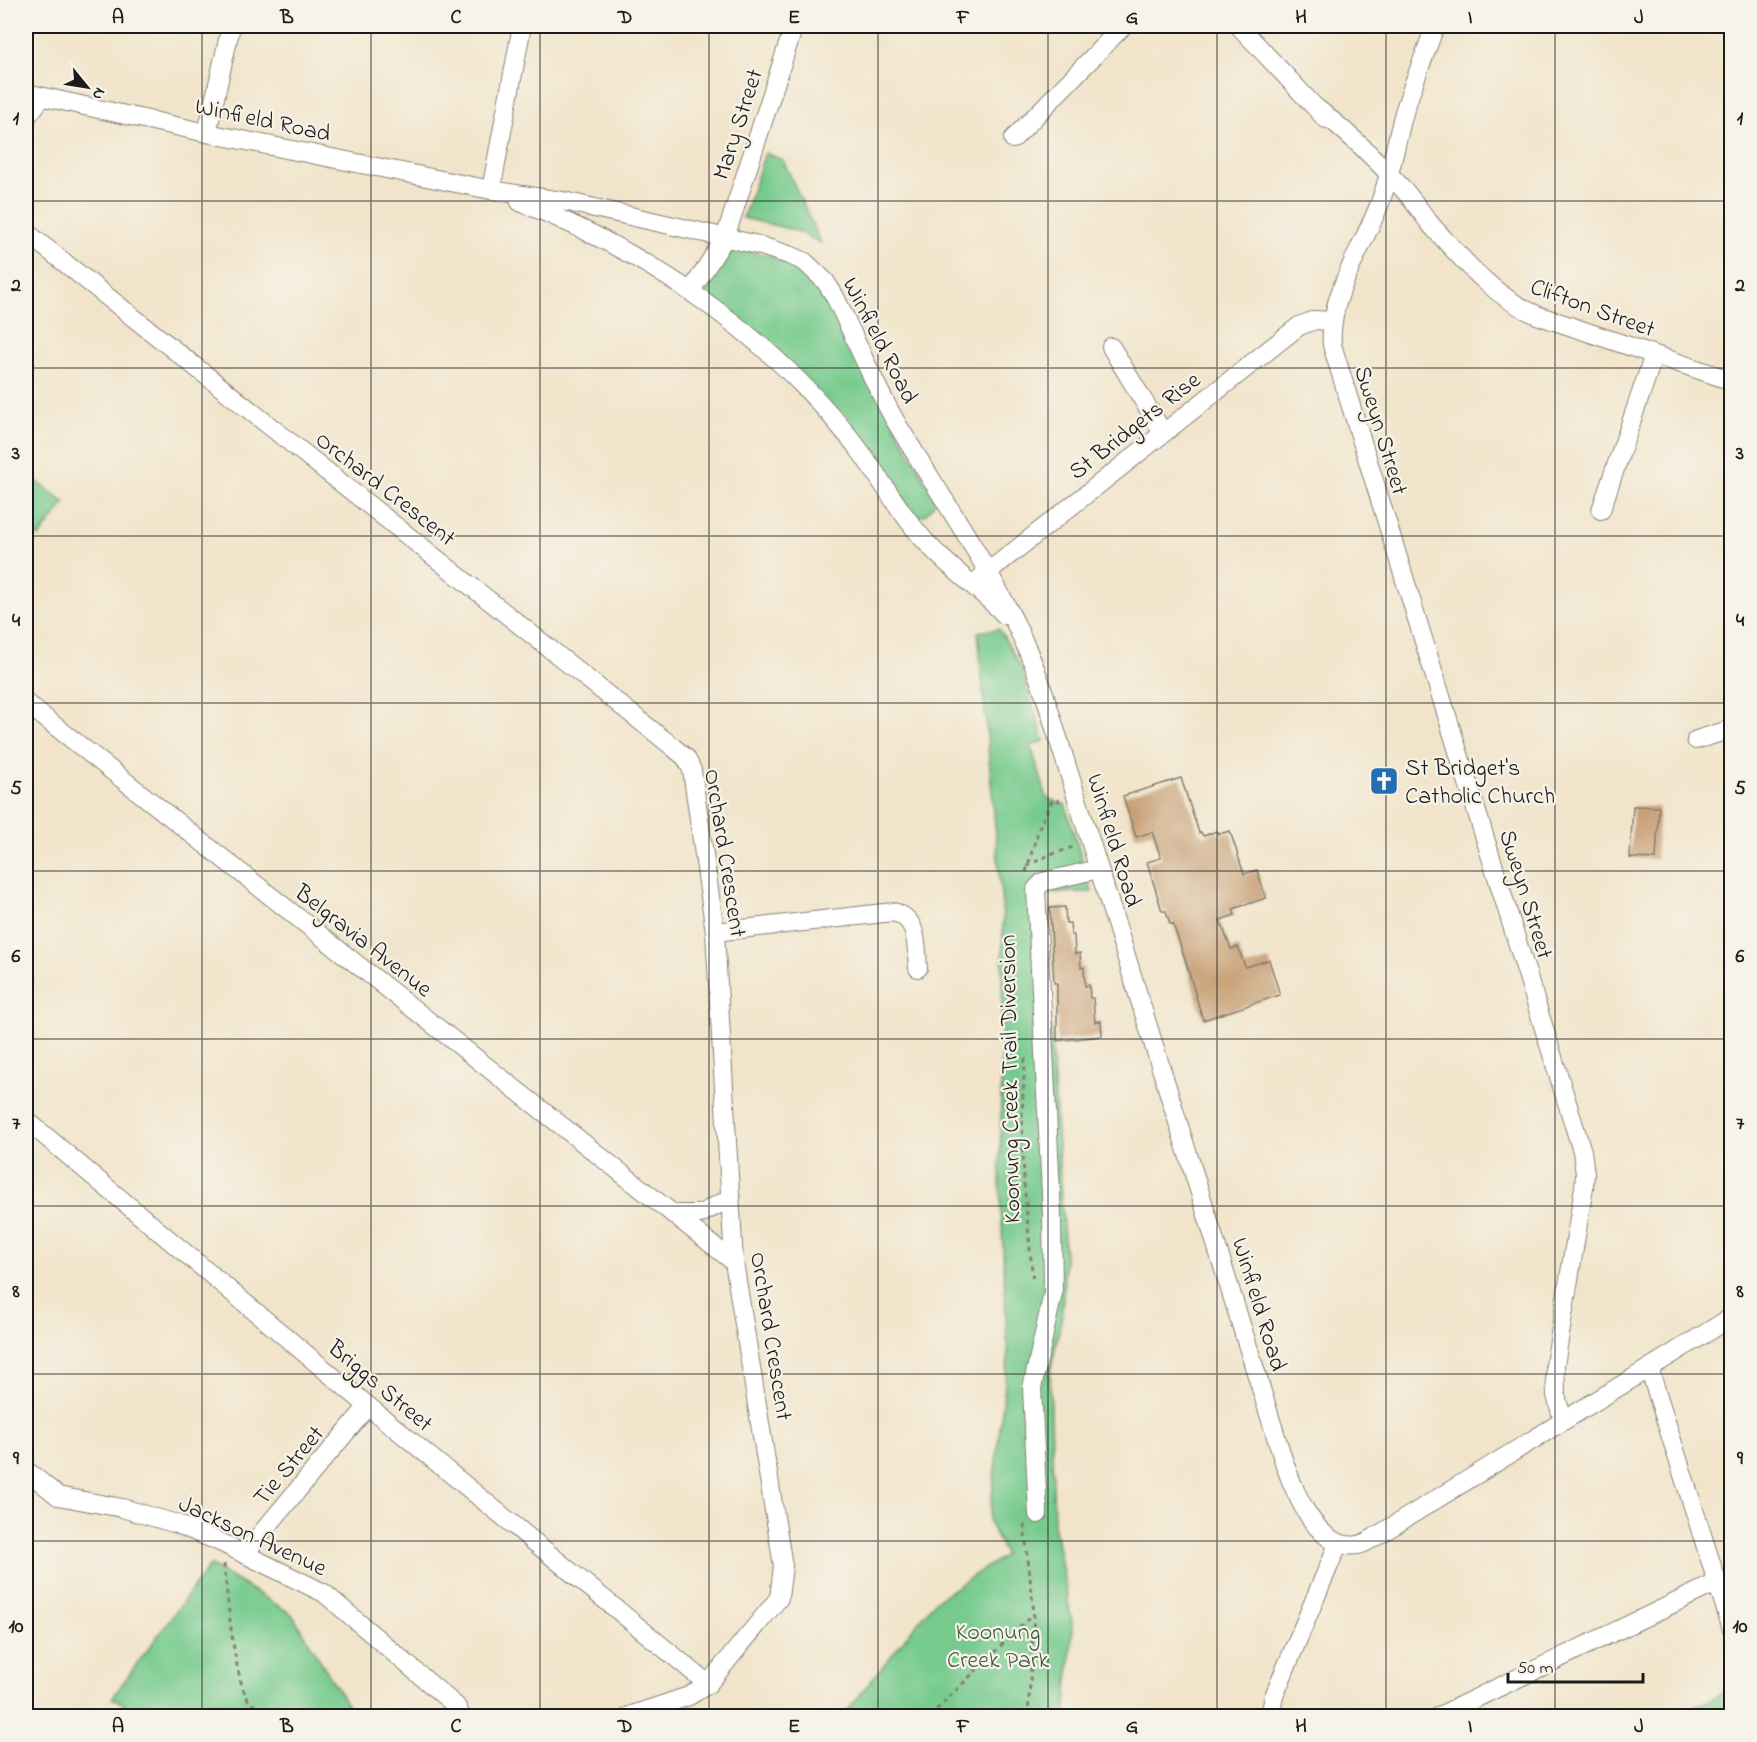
<svg xmlns="http://www.w3.org/2000/svg" width="1757" height="1742" viewBox="0 0 1757 1742" font-family="'Indie Flower',sans-serif">
	<rect width="100%" height="100%" fill="#f7f3e8"/>
	<filter id="ink" filterUnits="userSpaceOnUse"><feTurbulence type="fractalNoise" baseFrequency=".0167" numOctaves="2"/><feDisplacementMap in="SourceGraphic" scale="12" xChannelSelector="R" yChannelSelector="G"/><feConvolveMatrix kernelMatrix="1 2 1 2 8 2 1 2 1" color-interpolation-filters="sRGB"/></filter>
	<filter id="wash" filterUnits="userSpaceOnUse"><feTurbulence type="fractalNoise" baseFrequency=".008" numOctaves="4" result="noise"/><feDisplacementMap in="SourceGraphic" scale="24" xChannelSelector="R" yChannelSelector="G"/><feGaussianBlur stdDeviation="1.35" result="paint"/><feColorMatrix in="noise" values="0 0 0 0 0 0 0 0 0 0 0 0 0 0 0 0 0 1.4 0 .05"/><feComposite in="paint" operator="in"/></filter>
	<g filter="url(#wash)">
		<rect width="100%" height="100%" fill="#f1e4ca"/>
		<g fill="#76ca8d" stroke="#497354" stroke-width="1.5">
			<polygon points="765,153 783,160 821,243 794,230 743,218"/>
			<polygon points="733,247 786,260 816,279 935,499 934,504 925,515 916,515 912,513 705,292 705,288"/>
			<polygon points="26,473 65,503 39,537 26,526"/>
			<polygon points="999,629 1020,665 1044,741 1031,746 1047,798 1061,804 1065,804 1092,892 1042,893 1065,1258 1062,1315 1050,1372 1054,1524 1073,1628 1065,1716 843,1716 935,1601 1005,1555 989,1521 1008,1358 1000,1185 1003,918 978,632"/>
			<polygon points="210,1565 292,1614 354,1716 146,1716 112,1698"/>
			<polygon points="1731,1689 1731,1716 1676,1716 1727,1691"/>
		</g>
		<g id="blocks">
			<g fill="#c8a077">
				<polygon points="1181,778 1199,833 1201,832 1203,836 1217,831 1218,834 1230,831 1244,874 1257,870 1266,898 1233,909 1235,915 1220,920 1231,949 1238,947 1245,967 1269,960 1280,995 1203,1020 1184,956 1173,924 1170,924 1166,911 1162,911 1147,862 1161,858 1152,832 1136,837 1123,796"/>
				<polygon points="1633,806 1659,807 1656,859 1630,858"/>
				<polygon points="1065,907 1066,923 1070,923 1071,935 1074,935 1075,954 1080,953 1081,968 1084,967 1085,986 1089,985 1090,998 1093,998 1095,1022 1101,1021 1102,1036 1057,1041 1057,983 1054,983 1050,908"/>
			</g>
		</g>
	</g>
	<g filter="url(#ink)">
		<use href="#blocks" fill-opacity="0" stroke="#868073" stroke-width="1.5"/>
		<g fill="none" stroke-linecap="round" stroke-linejoin="round">
			<g stroke="#868073" stroke-width="20">
				<g id="minor">
					<polyline points="1239,26 1326,119"/>
					<path d="M1435 26C1425 55 1412 85 1403 116 1395 147 1390 178 1378 208 1361 250 1328 299 1332 345L1582 1151 1585 1174 1584 1187 1555 1365 1556 1395 1563 1421"/>
					<path d="M26 93 207 133 491 190 568 202 758 245 792 256 805 262 825 281 834 295C855 337 872 381 896 422 949 511 1011 594 1044 693L1283 1459C1293 1489 1317 1552 1358 1545 1364 1544 1370 1540 1375 1537L1732 1317"/>
					<path d="M1319 110C1350 134 1377 160 1403 189 1414 201 1422 214 1432 226 1462 259 1495 298 1537 315L1732 381"/>
					<polyline points="26,118 42,97"/>
					<polyline points="207,133 231,26"/>
					<polyline points="1013,139 1123,26"/>
					<polyline points="491,190 522,26"/>
					<path d="M520 202C647 252 764 331 850 438 877 471 896 509 925 541 949 568 980 589 1005 615"/>
					<polyline points="26,232 673,747 686,758 692,770 715,932 734,1262 783,1566 779,1598 708,1684 689,1696 629,1716"/>
					<polyline points="691,291 725,238 794,26"/>
					<polyline points="1111,347 1163,433"/>
					<polyline points="1601,510 1654,355"/>
					<polyline points="979,579 1299,326 1315,320 1332,321"/>
					<polyline points="26,703 734,1262"/>
					<polyline points="1696,740 1732,729"/>
					<path d="M715 932 893 912C919 918 916 945 918 968"/>
					<polyline points="26,986 27,983"/>
					<polyline points="26,1120 368,1406 708,1684"/>
					<polyline points="673,1214 700,1214 731,1198"/>
					<polyline points="1649,1368 1732,1629"/>
					<polyline points="26,1470 58,1496 122,1508 177,1524 222,1543 324,1593 456,1706 461,1716"/>
					<polyline points="1038,1514 1032,1388 1053,1293 1052,1214 1036,889 1043,882 1098,869"/>
					<polyline points="244,1554 368,1406"/>
					<polyline points="1270,1716 1274,1696 1338,1544"/>
					<polyline points="1439,1716 1718,1582"/>
				</g>
			</g>
			<g stroke="#868073" stroke-width="3" stroke-dasharray="4.5 4.5" stroke-linecap="butt">
				<polyline points="1027,866 1047,856 1076,846"/>
				<polyline points="1026,872 1039,828 1051,802 1060,800"/>
				<polyline points="1025,1058 1022,1114 1024,1183 1033,1282"/>
				<polyline points="1024,1524 1034,1613 1028,1716"/>
				<path d="M224 1564C227 1592 234 1681 249 1701 254 1706 261 1711 266 1716"/>
				<polyline points="930,1716 1033,1614"/>
			</g>
			<use href="#minor" stroke="#fff" stroke-width="18"/>
		</g>
	</g>
	<path fill="none" stroke="#1c1c1c" stroke-width="1.5" stroke-opacity="0.55" d="M202 26V1716M371 26V1716M540 26V1716M709 26V1716M878 26V1716M1048 26V1716M1217 26V1716M1386 26V1716M1555 26V1716M26 201H1732M26 368H1732M26 536H1732M26 703H1732M26 871H1732M26 1039H1732M26 1206H1732M26 1374H1732M26 1541H1732"/>
	<defs>
		<g id="church-square" transform="scale(1.5)"><rect x="-9" y="-9" width="18" height="18" rx="4" fill="#1f6fb2" stroke="#f7f3e8"/><path d="M-1.2-6h2.4v3.5h3.3v2.4h-3.3V6h-2.4V-.1h-3.3v-2.4h3.3Z" fill="#fff"/></g>
	</defs>
	<g fill-rule="evenodd">
		<use href="#church-square" x="1384" y="781"/>
	</g>
	<g text-anchor="middle" stroke-width="4.5" stroke-linejoin="round" paint-order="stroke">
		<g font-size="24" fill="#1c1c1c" stroke="#f7f3e8">
			<text transform="translate(263 119) rotate(12)" y="8">Winfield Road</text>
			<text transform="translate(737 124) rotate(-72)" y="8">Mary Street</text>
			<text transform="translate(1593 307) rotate(20)" y="8">Clifton Street</text>
			<text transform="translate(881 340) rotate(63)" y="8">Winfield Road</text>
			<text transform="translate(1134 425) rotate(-38)" y="8">St Bridgets Rise</text>
			<text transform="translate(1382 430) rotate(73)" y="8">Sweyn Street</text>
			<text transform="translate(386 488) rotate(38)" y="8">Orchard Crescent</text>
			<text transform="translate(1115 840) rotate(73)" y="8">Winfield Road</text>
			<text transform="translate(726 853) rotate(81)" y="8">Orchard Crescent</text>
			<text transform="translate(1527 894) rotate(73)" y="8">Sweyn Street</text>
			<text transform="translate(364 940) rotate(38)" y="8">Belgravia Avenue</text>
			<text transform="translate(1009 1079) rotate(-91)" y="8">Koonung Creek Trail Diversion</text>
			<text transform="translate(1260 1304) rotate(73)" y="8">Winfield Road</text>
			<text transform="translate(772 1336) rotate(81)" y="8">Orchard Crescent</text>
			<text transform="translate(381 1385) rotate(40)" y="8">Briggs Street</text>
			<text transform="translate(288 1465) rotate(-50)" y="8">Tie Street</text>
			<text transform="translate(253 1535) rotate(25)" y="8">Jackson Avenue</text>
		</g>
		<g font-size="24" fill="#1c1c1c" stroke="#f7f3e8" text-anchor="start">
			<text x="1405" y="775">St Bridget's<tspan x="1405" dy="28">Catholic Church</tspan></text>
		</g>
		<g font-size="24" fill="#3c5944" stroke="#f7f3e8">
			<text x="998" y="1639">Koonung<tspan x="998" dy="28">Creek Park</tspan></text>
		</g>
	</g>
	<rect width="1757" height="1742" fill="none" stroke="#f7f3e8" stroke-width="66"/>
	<g transform="translate(87 87) rotate(120)" stroke="#f7f3e8" stroke-width="4.5" paint-order="stroke">
	<path d="M0-4.5L10 22L0 15L-10 22Z" fill="#1c1c1c"/>
	<text y="-9" font-size="16" font-weight="bold" text-anchor="middle" fill="#1c1c1c">N</text>
	</g>
	<path d="M1508 1673v9h135v-9" fill="none" stroke="#1c1c1c" stroke-width="3"/>
	<text x="1517" y="1673" font-size="18" fill="#1c1c1c" stroke="#f7f3e8" stroke-width="4.5" paint-order="stroke">50 m</text>
	<rect x="33" y="33" width="1691" height="1676" fill="none" stroke="#1c1c1c" stroke-width="2"/>
	<g font-size="20" text-anchor="middle" font-weight="bold" fill="#1c1c1c">
		<text x="118" y="23">A</text>
		<text x="287" y="23">B</text>
		<text x="456" y="23">C</text>
		<text x="625" y="23">D</text>
		<text x="794" y="23">E</text>
		<text x="963" y="23">F</text>
		<text x="1132" y="23">G</text>
		<text x="1301" y="23">H</text>
		<text x="1470" y="23">I</text>
		<text x="1639" y="23">J</text>
		<text x="16" y="124">1</text>
		<text x="1740" y="124">1</text>
		<text x="16" y="291">2</text>
		<text x="1740" y="291">2</text>
		<text x="16" y="459">3</text>
		<text x="1740" y="459">3</text>
		<text x="16" y="626">4</text>
		<text x="1740" y="626">4</text>
		<text x="16" y="794">5</text>
		<text x="1740" y="794">5</text>
		<text x="16" y="962">6</text>
		<text x="1740" y="962">6</text>
		<text x="16" y="1129">7</text>
		<text x="1740" y="1129">7</text>
		<text x="16" y="1297">8</text>
		<text x="1740" y="1297">8</text>
		<text x="16" y="1464">9</text>
		<text x="1740" y="1464">9</text>
		<text x="16" y="1632">10</text>
		<text x="1740" y="1632">10</text>
		<text x="118" y="1732">A</text>
		<text x="287" y="1732">B</text>
		<text x="456" y="1732">C</text>
		<text x="625" y="1732">D</text>
		<text x="794" y="1732">E</text>
		<text x="963" y="1732">F</text>
		<text x="1132" y="1732">G</text>
		<text x="1301" y="1732">H</text>
		<text x="1470" y="1732">I</text>
		<text x="1639" y="1732">J</text>
	</g>
</svg>
